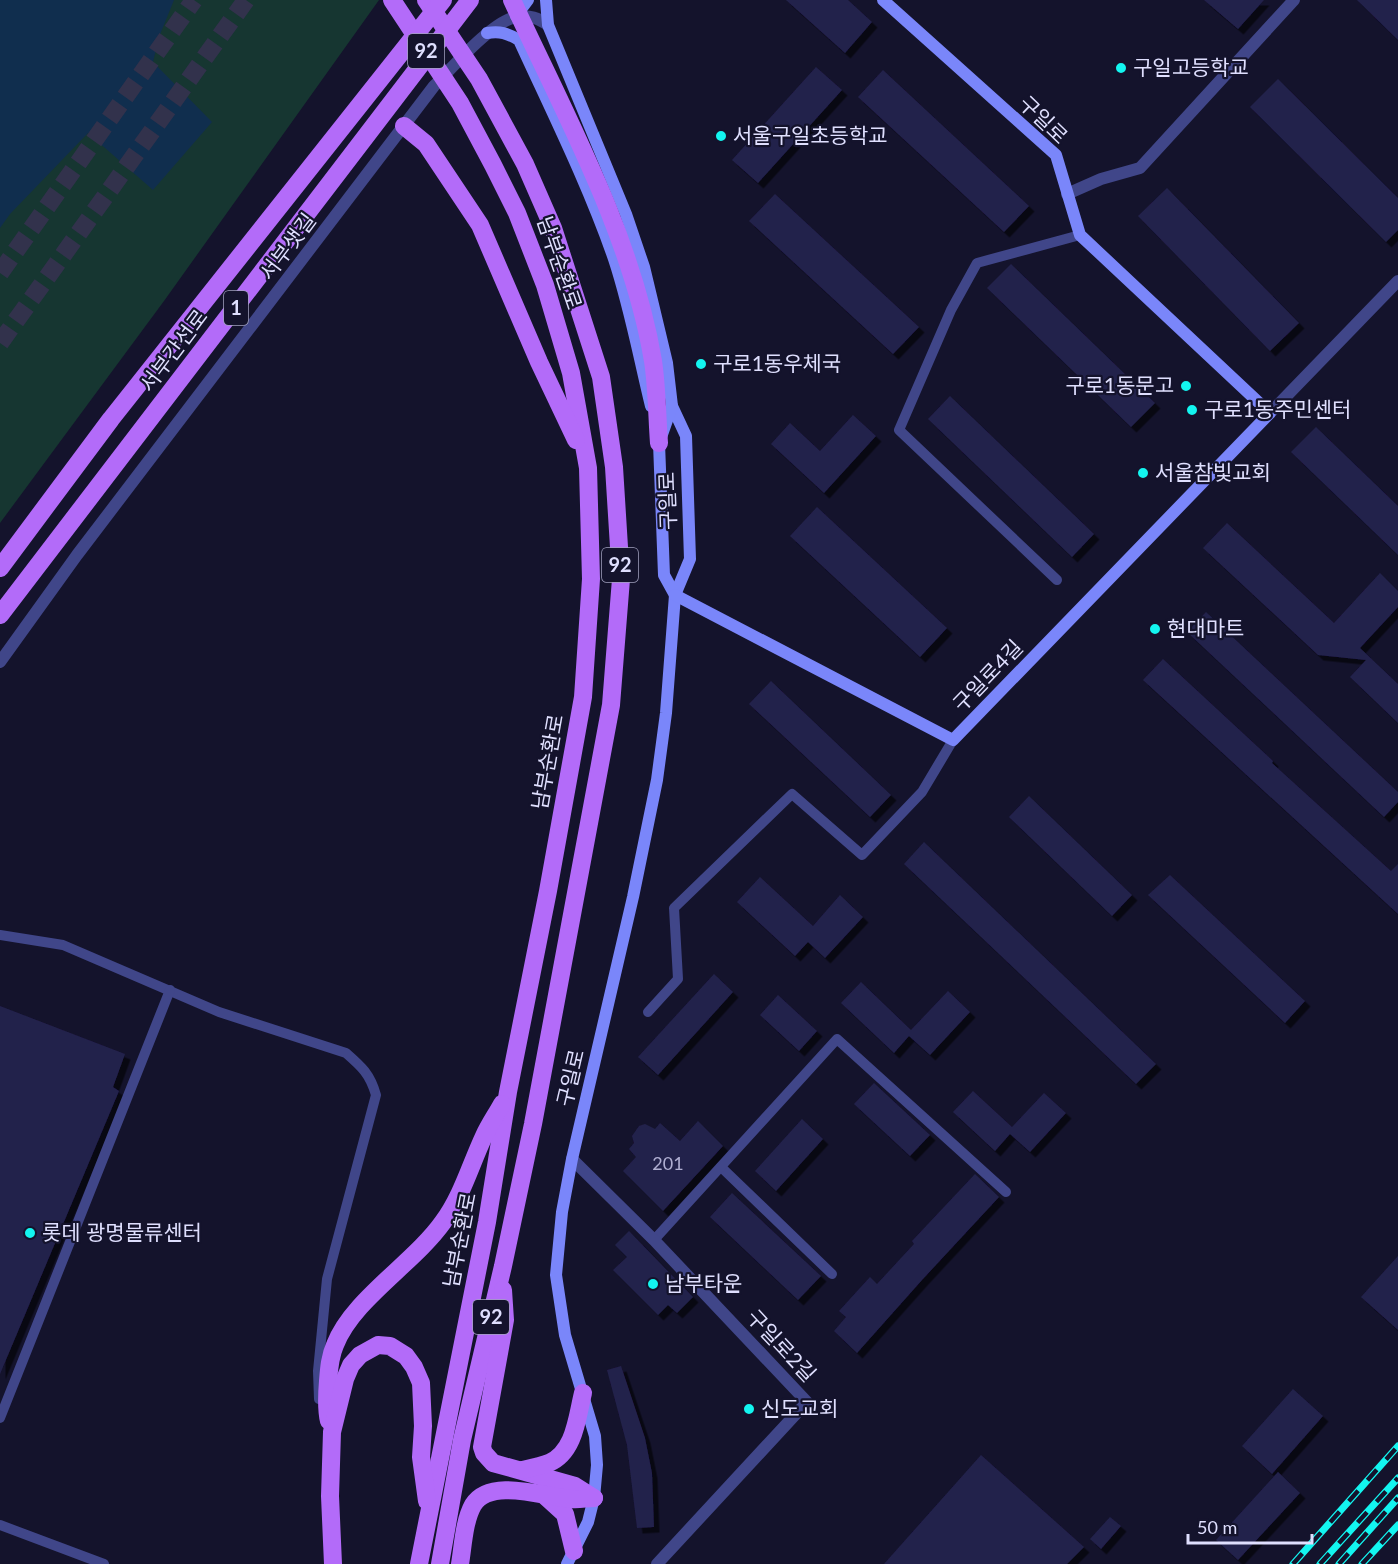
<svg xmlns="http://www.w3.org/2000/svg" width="1398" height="1564" viewBox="0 0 1398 1564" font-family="Lato,'Noto Sans KR',sans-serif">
	<defs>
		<filter id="shadow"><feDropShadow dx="5.5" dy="5.5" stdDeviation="0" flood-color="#0009"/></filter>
	</defs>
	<rect width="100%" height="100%" fill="#14132c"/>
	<polygon fill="#163631" points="0,0 379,0 164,301 0,523"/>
	<polygon fill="#102e4e" points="0,0 174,0 159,37 153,62 212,122 153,190 88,133 10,214 0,228"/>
	<g fill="#23204c" filter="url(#shadow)">
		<polygon points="786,0 848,0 872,22 845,53"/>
		<polygon points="1204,0 1264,0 1238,29"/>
		<polygon points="1357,0 1398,0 1398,40"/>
		<polygon points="816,67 842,90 758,183 732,160"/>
		<polygon points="883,70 1029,206 1004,232 858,97"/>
		<polygon points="1278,79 1398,198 1398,230 1386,242 1250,107"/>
		<polygon points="1167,188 1299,323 1270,351 1138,216"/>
		<polygon points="775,194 919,327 893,354 749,221"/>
		<polygon points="1011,264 1155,403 1131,427 987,288"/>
		<polygon points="950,396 1094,534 1072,557 928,419"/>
		<polygon points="853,415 876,436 824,493 771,444 790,423 820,451"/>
		<polygon points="1316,427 1398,506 1398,555 1291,452"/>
		<polygon points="817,507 947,628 920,657 790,536"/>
		<polygon points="1227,523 1334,623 1380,573 1398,591 1398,607 1360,648 1398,684 1398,723 1350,677 1366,660 1318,655 1203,548"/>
		<polygon points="1206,612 1398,792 1398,802 1384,817 1187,632"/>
		<polygon points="1163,659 1273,761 1272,763 1391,871 1398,864 1398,914 1143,680"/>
		<polygon points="771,681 891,795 870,817 749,704"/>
		<polygon points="1029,796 1132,895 1112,916 1009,817"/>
		<polygon points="924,842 1156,1064 1136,1084 904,864"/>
		<polygon points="1170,875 1305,1001 1285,1023 1148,895"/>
		<polygon points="760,877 813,926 840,895 863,917 825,958 808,942 795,956 737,902"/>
		<polygon points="714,974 733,992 658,1075 638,1057"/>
		<polygon points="861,982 911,1030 948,991 970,1012 930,1055 909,1036 894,1053 841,1003"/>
		<polygon points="778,995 817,1031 799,1051 760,1015"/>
		<polygon points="0,1006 125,1054 113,1087 119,1091 0,1374"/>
		<polygon points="874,1083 930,1135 910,1156 854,1104"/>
		<polygon points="973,1091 1012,1127 1044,1093 1066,1113 1030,1152 1010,1134 995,1151 953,1112"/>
		<polygon points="802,1119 823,1139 776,1191 755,1171"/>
		<polygon points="698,1121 723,1146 663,1211 623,1171 636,1157 629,1149 634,1143 632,1136 639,1126 645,1124 655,1129 660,1123 680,1141"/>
		<polygon points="975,1174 999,1197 922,1280 857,1353 834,1331 846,1317 839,1311 870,1277 877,1284 914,1244 912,1241"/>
		<polygon points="732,1193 821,1276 798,1300 710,1217"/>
		<polygon points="629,1231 693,1297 677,1313 668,1305 658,1315 613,1270 627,1257 615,1245"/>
		<polygon points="1398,1256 1398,1330 1361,1297"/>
		<polygon points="621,1366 645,1438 652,1473 654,1527 637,1528 627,1445 607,1370"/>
		<polygon points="1293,1389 1323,1416 1272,1474 1242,1446"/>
		<polygon points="981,1455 1084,1547 1067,1564 884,1564"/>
		<polygon points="1278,1472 1300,1493 1238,1560 1216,1540"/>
		<polygon points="1110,1517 1121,1526 1101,1549 1090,1539"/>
	</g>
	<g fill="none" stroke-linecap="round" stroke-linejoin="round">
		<g stroke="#32324c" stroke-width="18" stroke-dasharray="18 9" stroke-linecap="butt">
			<polyline points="0,273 194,0"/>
			<polyline points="0,343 246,0"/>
		</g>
		<g stroke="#404689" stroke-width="10">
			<polyline points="1057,580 899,430 951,310 977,263 1080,235"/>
			<path d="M0 935 63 945 219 1012 346 1053C362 1067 370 1074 376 1095L327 1279 318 1371 319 1399"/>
			<polyline points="648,1012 678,979 674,908 792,794 862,855 922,792 953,740"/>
			<polyline points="721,1167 832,1274"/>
			<polyline points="654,1240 837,1039 1006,1192"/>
			<polyline points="0,1418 170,990"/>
			<polyline points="0,1525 104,1564"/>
		</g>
		<g stroke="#404689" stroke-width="12">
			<polyline points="1067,194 1101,179 1140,168 1294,0"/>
			<polyline points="1270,413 1398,281"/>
			<path d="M0 662 77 555 434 86C451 69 494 19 517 17 530 15 538 18 548 25"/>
			<polyline points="572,1159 654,1240 807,1402 657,1564"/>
		</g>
		<g stroke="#7a86fa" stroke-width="12">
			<polyline points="546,0 548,25 626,214 644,267 667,363 672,406 686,436 690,559 675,595 666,713 657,780 633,897 572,1159 562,1212 556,1275 565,1335 595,1436 597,1465 594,1498 588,1522 567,1564"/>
			<polyline points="516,16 528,0"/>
			<path d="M487 33C500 31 507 33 519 40 552 112 588 184 614 259 630 307 639 357 651 406"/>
			<polyline points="672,406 659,443 664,575 675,595"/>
			<polyline points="675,595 953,740 1270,413 1080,235 1056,155 883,0"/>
		</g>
		<g stroke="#b36bf9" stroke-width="18">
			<polyline points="392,0 460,103 493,165 517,213 545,285 571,373 588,468 591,579 583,697 548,891 508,1092 487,1222 419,1564"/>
			<polyline points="426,0 479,79 525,164 553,228 601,377 614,467 621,579 611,705 533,1124 503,1266 462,1440 440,1564"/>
			<path d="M512 0C565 115 632 235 653 361 657 387 657 416 659 443"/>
			<polyline points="404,126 426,144 480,225 539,362 576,440"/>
			<polyline points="0,568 111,419 443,0"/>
			<polyline points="0,615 470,0"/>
			<polyline points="503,1290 505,1320 482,1447 484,1453 493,1463 575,1486 594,1498"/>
			<path d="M329 1421C326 1409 327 1393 328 1381 329 1368 330 1356 335 1345 352 1300 414 1263 443 1222 462 1196 470 1166 484 1136 489 1125 496 1115 502 1104"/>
			<path d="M522 1470C531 1468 541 1466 549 1463 575 1452 577 1417 583 1393"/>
			<polyline points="543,1494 565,1514 574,1551"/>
			<polyline points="333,1564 330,1496 332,1432 345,1379 351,1365 360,1355 378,1345 390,1346 406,1356 414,1367 421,1383 423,1426 421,1457 427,1501"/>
			<path d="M460 1564C463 1546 464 1521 473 1505 490 1477 545 1497 571 1499 578 1500 587 1498 594 1498"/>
		</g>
		<g stroke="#13f5f0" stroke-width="7">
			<g id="rail">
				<polyline points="1293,1564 1398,1446"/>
				<polyline points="1320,1564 1398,1478"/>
				<polyline points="1339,1564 1398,1498"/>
				<polyline points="1362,1564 1398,1525"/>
			</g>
		</g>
		<use href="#rail" stroke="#14132c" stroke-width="4.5" stroke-dasharray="14" stroke-linecap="butt"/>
	</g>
	<g fill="#13f5f0" stroke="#14132c" stroke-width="2">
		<circle cx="1121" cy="68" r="6"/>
		<circle cx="721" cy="136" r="6"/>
		<circle cx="701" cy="364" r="6"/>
		<circle cx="1186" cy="386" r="6"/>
		<circle cx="1192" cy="410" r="6"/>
		<circle cx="1143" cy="473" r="6"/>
		<circle cx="1155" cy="629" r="6"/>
		<circle cx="30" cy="1233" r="6"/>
		<circle cx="653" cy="1284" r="6"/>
		<circle cx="749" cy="1409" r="6"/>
	</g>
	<g text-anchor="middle" stroke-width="4.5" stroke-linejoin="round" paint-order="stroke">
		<g font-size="18" fill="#b0afd2">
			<text x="668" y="1170">201</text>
		</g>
		<g fill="#14132c" stroke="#a2a2bf" stroke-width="1.5">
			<rect x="408" y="34" width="36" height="34" rx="4.5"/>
			<rect x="224" y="291" width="24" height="34" rx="4.5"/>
			<rect x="602" y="548" width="36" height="34" rx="4.5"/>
			<rect x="473" y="1300" width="36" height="34" rx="4.5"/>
		</g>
		<g font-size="20" font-weight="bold" fill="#dfdffe">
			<text x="426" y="58">92</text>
			<text x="236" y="315">1</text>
			<text x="620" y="572">92</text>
			<text x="491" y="1324">92</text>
		</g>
		<g font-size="21" fill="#dfdffe" stroke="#14132c" text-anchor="start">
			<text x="1133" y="75">구일고등학교</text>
			<text x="733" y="143">서울구일초등학교</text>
			<text x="713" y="371">구로1동우체국</text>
			<text x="1174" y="393" text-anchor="end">구로1동문고</text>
			<text x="1204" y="417">구로1동주민센터</text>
			<text x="1155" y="480">서울참빛교회</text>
			<text x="1167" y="636">현대마트</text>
			<text x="42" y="1240">롯데 광명물류센터</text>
			<text x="665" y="1291">남부타운</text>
			<text x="761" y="1416">신도교회</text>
		</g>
		<g font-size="21" fill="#dfdffe" stroke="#14132c">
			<text transform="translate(1043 120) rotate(44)" y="7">구일로</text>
			<text transform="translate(288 247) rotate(-53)" y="7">서부샛길</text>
			<text transform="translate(559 263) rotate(71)" y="7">남부순환로</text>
			<text transform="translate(174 351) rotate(-53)" y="7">서부간선로</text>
			<text transform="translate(668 501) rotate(-92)" y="7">구일로</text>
			<text transform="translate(988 676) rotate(-46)" y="7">구일로4길</text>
			<text transform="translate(548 762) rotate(-80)" y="7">남부순환로</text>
			<text transform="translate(571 1078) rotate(-77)" y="7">구일로</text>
			<text transform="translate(460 1240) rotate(-79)" y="7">남부순환로</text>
			<text transform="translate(781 1346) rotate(47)" y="7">구일로2길</text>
		</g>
	</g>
	<path d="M1188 1534v9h124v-9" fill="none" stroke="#dfdffe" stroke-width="3"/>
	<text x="1197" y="1534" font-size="18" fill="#dfdffe" stroke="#14132c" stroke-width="4.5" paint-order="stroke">50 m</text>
</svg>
